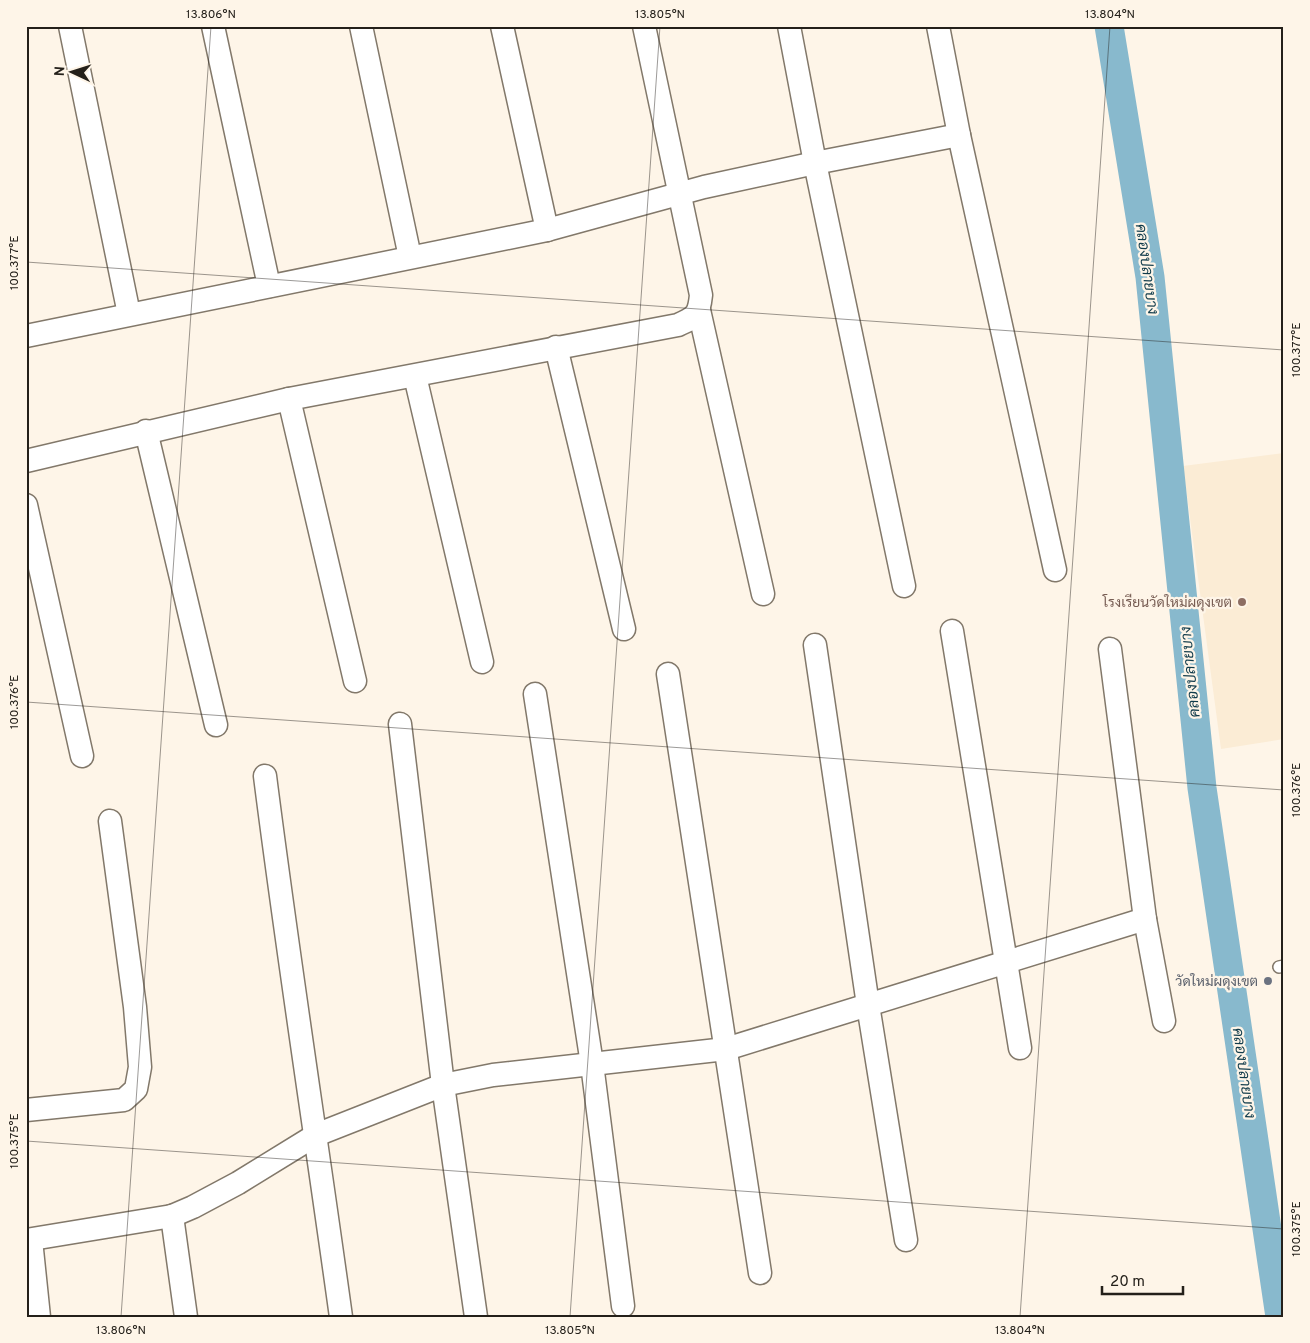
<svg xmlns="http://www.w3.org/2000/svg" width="1310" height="1343" viewBox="0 0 1310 1343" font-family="Overpass,Sarabun,sans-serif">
	<rect width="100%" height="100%" fill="#fef5e8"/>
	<polygon fill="#fbecd5" points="1284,453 1284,739 1221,749 1183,466"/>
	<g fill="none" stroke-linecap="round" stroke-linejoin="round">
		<polyline stroke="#88b9cd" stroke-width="29" points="1109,26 1150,277 1202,788 1280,1317"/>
		<g stroke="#82786a" stroke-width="14">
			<polyline id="service" points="1279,967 1284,966"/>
		</g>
		<g stroke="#82786a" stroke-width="25">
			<g id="minor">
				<polyline points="70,26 129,314"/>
				<polyline points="213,26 269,286"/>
				<polyline points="361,26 410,257"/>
				<polyline points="502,26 547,230"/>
				<polyline points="789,26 815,163 904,586"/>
				<polyline points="938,26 959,135 1055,570"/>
				<polyline points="699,310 763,594"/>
				<polyline points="26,336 547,230 704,187 815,163 959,135"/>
				<polyline points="556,347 624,629"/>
				<polyline points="415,376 482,662"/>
				<polyline points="289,399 355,681"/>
				<polyline points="146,431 216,725"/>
				<path d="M26 461 289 399 678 325C696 317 699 315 701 295L644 26"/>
				<polyline points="26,505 82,756"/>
				<polyline points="952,631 1020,1048"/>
				<polyline points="815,645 868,1005 906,1240"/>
				<polyline points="1110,649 1145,919 1164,1021"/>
				<polyline points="668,674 760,1273"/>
				<polyline points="535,694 592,1064 623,1306"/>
				<polyline points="400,724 443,1085 476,1317"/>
				<path d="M265 776C288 957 316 1136 341 1317"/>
				<polyline points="26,1110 124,1100 136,1089 140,1067 135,1007 110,821"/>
				<polyline points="172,1216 186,1317"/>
				<polyline points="26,1240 172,1216 193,1207 238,1183 316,1135 443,1085 493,1075 726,1049 1145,919"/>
				<polyline points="31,1240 39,1317"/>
			</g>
		</g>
		<use href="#service" stroke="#fff" stroke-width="11"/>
		<use href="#minor" stroke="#fff" stroke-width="22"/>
	</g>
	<path fill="none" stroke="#24201a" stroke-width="1" stroke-opacity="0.45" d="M26 262 1284 350M26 702 1284 790M26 1141 1284 1229M121 1317 211 26M570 1317 660 26M1020 1317 1110 26"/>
	<circle fill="#8d6e63" stroke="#fef5e8" stroke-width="2" cx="1242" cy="602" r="5"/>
	<circle fill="#6b7280" stroke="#fef5e8" stroke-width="2" cx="1268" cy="981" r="5"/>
	<g text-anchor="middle" stroke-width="4.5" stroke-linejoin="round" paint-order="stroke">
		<g font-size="14" fill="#785e54" stroke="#fef5e8" text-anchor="end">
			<text x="1232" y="607">โรงเรียนวัดใหม่ผดุงเขต</text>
		</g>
		<g font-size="14" fill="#5b616d" stroke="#fef5e8" text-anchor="end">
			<text x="1258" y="986">วัดใหม่ผดุงเขต</text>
		</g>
		<g font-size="15" font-style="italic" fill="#103b4b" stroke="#fef5e8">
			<text transform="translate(1147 269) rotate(82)" y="5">คลองปลายบาง</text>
			<text transform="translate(1190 672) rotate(-96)" y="5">คลองปลายบาง</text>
			<text transform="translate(1244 1073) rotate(82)" y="5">คลองปลายบาง</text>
		</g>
	</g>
	<rect width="1310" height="1343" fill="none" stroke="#fef5e8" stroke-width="55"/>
	<g transform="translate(72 72) rotate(274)" stroke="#fef5e8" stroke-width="4" paint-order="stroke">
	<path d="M0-4L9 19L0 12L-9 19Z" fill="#24201a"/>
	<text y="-8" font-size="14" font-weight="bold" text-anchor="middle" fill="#24201a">N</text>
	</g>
	<path d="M1102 1286v8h81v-8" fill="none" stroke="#24201a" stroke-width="2.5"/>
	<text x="1110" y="1286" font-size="15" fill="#24201a" stroke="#fef5e8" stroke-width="4" paint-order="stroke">20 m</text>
	<rect x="28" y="28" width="1254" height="1288" fill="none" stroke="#24201a" stroke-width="2"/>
	<g font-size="12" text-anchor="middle" fill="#24201a">
		<text x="211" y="18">13.806°N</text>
		<text x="660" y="18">13.805°N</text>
		<text x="1110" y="18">13.804°N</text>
		<text transform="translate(14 263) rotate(-90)" y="4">100.377°E</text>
		<text transform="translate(1296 350) rotate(-90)" y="4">100.377°E</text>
		<text transform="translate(14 702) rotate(-90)" y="4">100.376°E</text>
		<text transform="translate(1296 790) rotate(-90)" y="4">100.376°E</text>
		<text transform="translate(14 1141) rotate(-90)" y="4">100.375°E</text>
		<text transform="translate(1296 1229) rotate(-90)" y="4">100.375°E</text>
		<text x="121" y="1334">13.806°N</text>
		<text x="570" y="1334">13.805°N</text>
		<text x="1020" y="1334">13.804°N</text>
	</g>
</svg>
